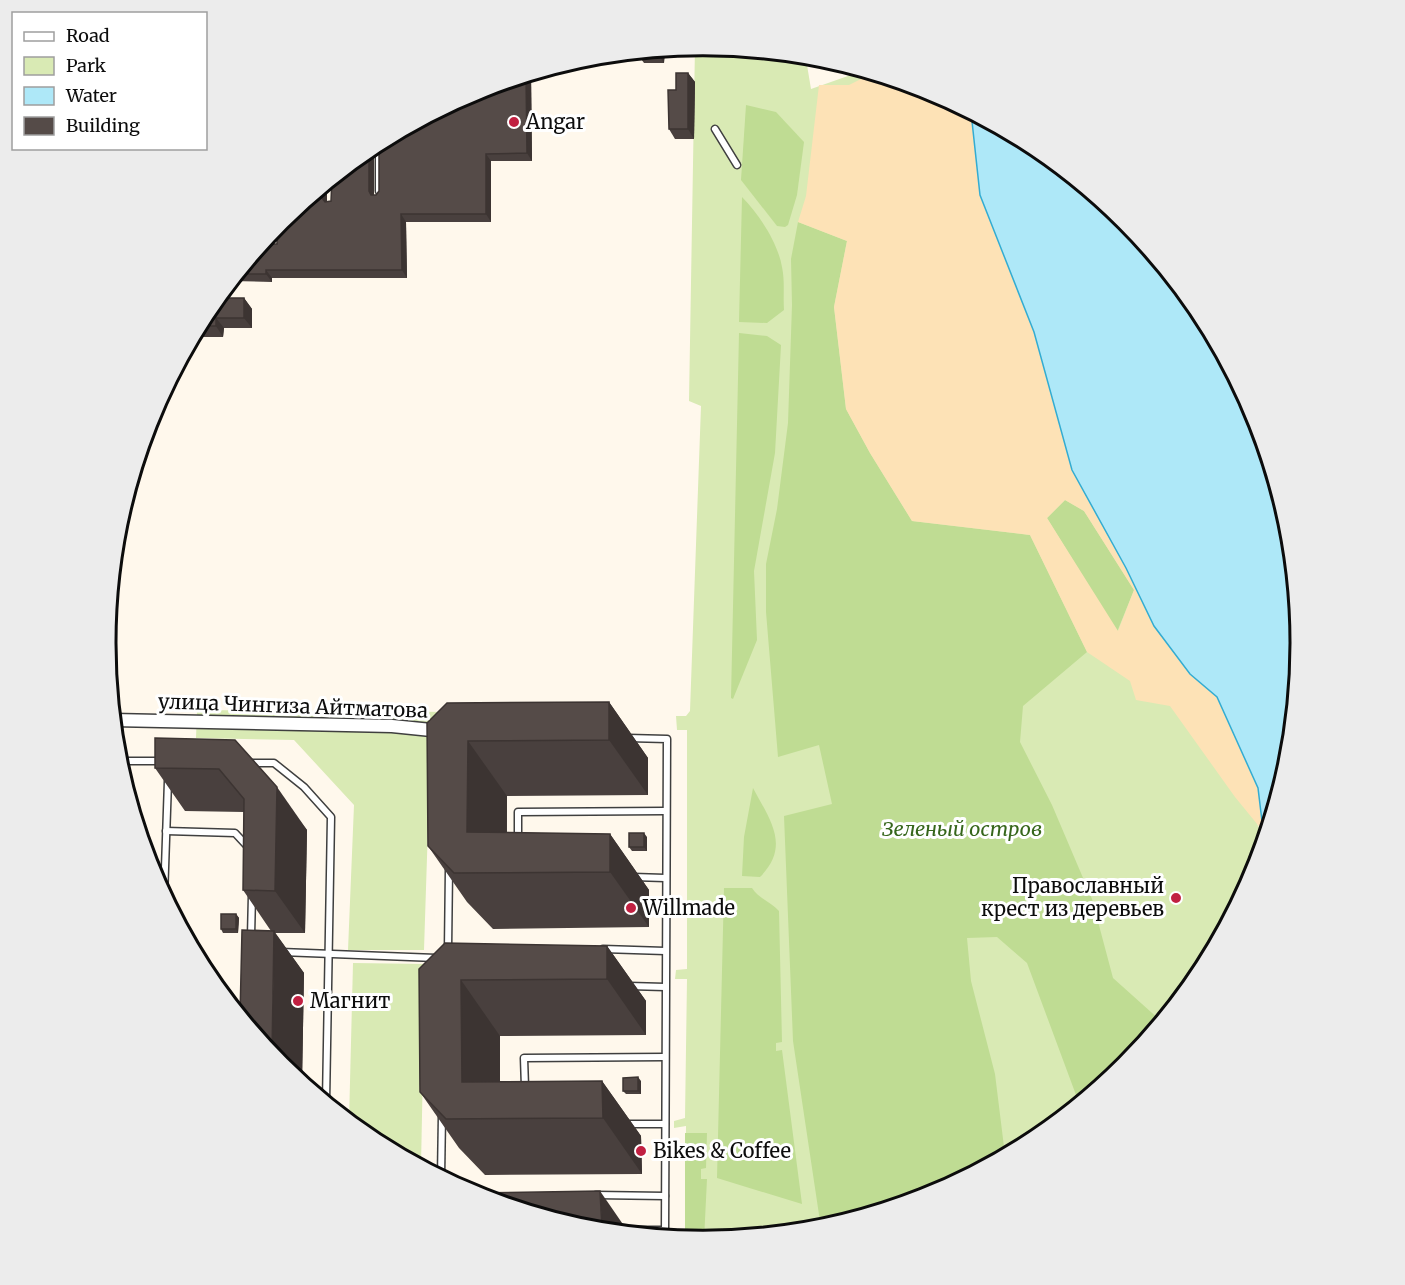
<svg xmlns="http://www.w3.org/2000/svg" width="1405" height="1285" viewBox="0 0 1405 1285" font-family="Merriweather,serif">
	<rect width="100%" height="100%" fill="#fff8ec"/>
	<g fill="#d9eab4">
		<polygon points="703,45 798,54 807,65 811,89 865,70 931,91 1264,839 1254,871 1199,975 1125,1065 1034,1139 931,1195 819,1229 702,1240 685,1238 686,1126 674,1128 674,1121 685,1118 687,979 675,979 676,970 687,969 687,730 677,730 676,716 686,716 690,711 701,406 689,401 695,46"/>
		<polygon points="197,710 458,712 431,734 424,950 348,950 354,805 294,740 196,738"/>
		<polygon points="353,963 425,964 421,1166 370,1139 349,1122"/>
	</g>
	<g fill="#bfdc93">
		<polygon points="746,105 776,112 804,142 797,195 788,225 785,227 777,226 741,180"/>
		<path d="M742 197C759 214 778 243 782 267 785 281 783 296 784 310L767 323 739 322Z"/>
		<polygon points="798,222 847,241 834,307 846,409 870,453 912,521 1030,535 1087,652 1023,706 1020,742 1052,805 1092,899 1113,978 1161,1021 1125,1065 1079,1103 1027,963 997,937 967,938 971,981 995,1074 1005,1155 931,1195 821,1228 793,1041 784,816 832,804 819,745 778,757 766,612 766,564 777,509 788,423 792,305 791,259"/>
		<polygon points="739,333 767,336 781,345 775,453 754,571 757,640 733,699 731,698"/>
		<polygon points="1065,500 1084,511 1134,590 1117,632 1047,518"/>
		<path d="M753 788C770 820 791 846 760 877L742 876 744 837Z"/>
		<path d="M724 888H752C759 899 771 902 779 911L782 1042 776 1043V1051L782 1050 802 1204 717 1178Z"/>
		<polygon points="685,1133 707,1133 706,1168 701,1169 701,1179 707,1179 704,1240 685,1238"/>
	</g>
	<path fill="#fde2b6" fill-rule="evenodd" d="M873 73 931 91 971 112 980 195 1034 332 1072 470 1126 568 1154 626 1190 674 1217 697 1259 788 1262 830 1235 797 1170 706 1136 700 1130 681 1087 652 1030 535 912 521 870 453 846 409 834 307 847 241 798 222 806 196 819 85H849ZM1065 500 1084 511 1134 590 1118 631 1047 518Z"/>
	<polygon fill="#aee8f8" stroke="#33acd2" stroke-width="1.5" points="971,112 1035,146 1125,220 1199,311 1255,414 1289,526 1300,643 1288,759 1264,838 1258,788 1217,697 1190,674 1154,626 1126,568 1072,470 1034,332 980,195"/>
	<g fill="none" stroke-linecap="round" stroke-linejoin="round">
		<g stroke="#3f3f3f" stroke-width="9">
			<g id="lane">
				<polyline points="715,129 737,165"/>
				<polyline points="379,141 379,191"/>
				<polyline points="294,223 294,209"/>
				<polyline points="628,738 667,739 665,1236"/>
				<polyline points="117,761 163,761"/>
				<polyline points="249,763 274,763 304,787 331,817 326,1102"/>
				<polyline points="166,831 235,833 249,848"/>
				<polyline points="518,839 518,812 665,811"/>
				<polyline points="633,877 665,878"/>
				<polyline points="164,897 168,781"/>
				<polyline points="251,936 252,895"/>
				<polyline points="448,949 449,869"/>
				<polyline points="603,949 665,951"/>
				<polyline points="281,952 436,958"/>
				<polyline points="629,986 665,987"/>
				<polyline points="525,1087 524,1058 665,1057"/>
				<polyline points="627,1124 665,1124"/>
				<polyline points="441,1177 442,1115"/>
				<polyline points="596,1195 665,1196"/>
				<polyline points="621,1230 665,1230"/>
			</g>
		</g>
		<g stroke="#3f3f3f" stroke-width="15">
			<polyline id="street" points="113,720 392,726 441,731"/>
		</g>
		<use href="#lane" stroke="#fff" stroke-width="6"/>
		<use href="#street" stroke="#fff" stroke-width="12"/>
	</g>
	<g fill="#49403e">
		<polygon points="665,49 664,63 644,63 639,56 639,51"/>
		<polygon points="531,73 532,161 491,161 491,222 406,222 407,278 272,278 272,282 230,281 261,244 277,244 280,220 289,213 289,221 291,221 327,182 327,202 331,201 374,144 374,195 376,195"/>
		<polygon points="688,73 695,82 694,139 675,139 669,129 676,90"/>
		<polygon points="244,298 252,309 252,328 224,328 223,337 192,337 206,310"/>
		<polygon points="609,702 648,758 648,795 507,796 507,833 610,834 649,890 649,927 493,929 467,902 428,846 427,723"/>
		<polygon points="235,740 307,830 305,933 275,933 304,973 302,1083 280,1065 271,931 243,890 244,812 185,811 155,768"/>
		<polygon points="647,837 647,851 632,851 629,847"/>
		<polygon points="236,914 239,918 238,933 223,933 221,929"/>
		<polygon points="607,946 646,1001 646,1035 500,1036 500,1081 602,1081 641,1136 642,1174 485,1175 459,1148 420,1092 419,969"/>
		<polygon points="641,1081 641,1094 626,1094 623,1091"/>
	</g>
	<g fill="#3c3432">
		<polygon points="660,49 665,49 664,63 660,57"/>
		<polygon points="531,73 532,161 527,153 526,75"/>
		<polygon points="688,73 695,82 694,139 688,129"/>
		<polygon points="374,144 374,198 376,202 369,191 369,147"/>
		<polygon points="486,154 491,161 491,222 486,214"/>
		<polygon points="327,182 327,205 322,198 322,186"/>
		<polygon points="289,213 289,226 284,219 284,217"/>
		<polygon points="401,214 406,222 407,278 402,270"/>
		<polygon points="266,270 272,278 272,282 266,274"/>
		<polygon points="244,298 252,309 252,328 244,318"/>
		<polygon points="216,318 224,328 223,337 216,326"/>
		<polygon points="609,702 648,758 648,795 609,740"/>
		<polygon points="468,741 507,796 506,873 467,832"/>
		<polygon points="277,787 307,830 305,933 275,891"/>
		<polygon points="644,833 647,837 647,851 644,847"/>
		<polygon points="610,834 649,890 649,927 610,872"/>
		<polygon points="236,914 239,918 238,933 236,929"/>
		<polygon points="274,931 304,973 302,1083 280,1065 272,1055"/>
		<polygon points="607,946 646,1001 646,1035 607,979"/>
		<polygon points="461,980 500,1036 500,1119 462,1082"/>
		<polygon points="638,1077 641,1081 641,1094 638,1091"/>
		<polygon points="602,1081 641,1136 642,1174 603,1118"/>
		<polygon points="600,1191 629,1233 603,1230 602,1228"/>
	</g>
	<g fill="#554b48" stroke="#3c3432" stroke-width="1.5">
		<polygon points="660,49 660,57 639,56 639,51"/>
		<polygon points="676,73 688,73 688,129 669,129 668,90 676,90"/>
		<polygon points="526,75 527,153 486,154 486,214 401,214 402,270 266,270 266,274 236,274 261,244 277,244 277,223 284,217 284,219 291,221 294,217 294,209 322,186 322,198 325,202 331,201 332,178 369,147 369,191 371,195 376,195 379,191 379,141 474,90"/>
		<polygon points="216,298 244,298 244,318 216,318 216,326 197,326 206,310"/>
		<polygon points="609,702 609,740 468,741 467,832 610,834 610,872 454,873 428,846 427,723 447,703"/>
		<polygon points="155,738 235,740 277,787 275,891 243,890 244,799 219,769 155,768"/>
		<rect x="629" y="833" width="15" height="14"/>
		<rect x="221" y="914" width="15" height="15"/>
		<polygon points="242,930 274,931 272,1055 240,1017"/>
		<polygon points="445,943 607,946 607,979 461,980 462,1082 602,1081 603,1118 446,1119 420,1092 419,969"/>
		<polygon points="638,1077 638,1091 623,1091 623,1078"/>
		<polygon points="600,1191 602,1228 585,1228 470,1193"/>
	</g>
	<g fill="#c12041" stroke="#fff" stroke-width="2">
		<circle cx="514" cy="122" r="6"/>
		<circle cx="1176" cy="898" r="6"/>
		<circle cx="631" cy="908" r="6"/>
		<circle cx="298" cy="1001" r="6"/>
		<circle cx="641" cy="1151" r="6"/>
	</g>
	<g text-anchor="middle" stroke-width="6" stroke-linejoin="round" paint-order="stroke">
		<g font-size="20" fill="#0c0c0c" stroke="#fff" text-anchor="start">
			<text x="526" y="129">Angar</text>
			<text x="1164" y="893" text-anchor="end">Православный<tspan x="1164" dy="23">крест из деревьев</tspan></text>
			<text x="643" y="915">Willmade</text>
			<text x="310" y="1008">Магнит</text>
			<text x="653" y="1158">Bikes &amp; Coffee</text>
		</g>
		<g font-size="20" fill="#0c0c0c" stroke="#fff">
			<text transform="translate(293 706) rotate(2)" y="7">улица Чингиза Айтматова</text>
		</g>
		<g font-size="20" font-style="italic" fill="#36661b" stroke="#fff">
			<text x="962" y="836">Зеленый остров</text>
		</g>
	</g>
	<path d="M0 0H1405V1285H0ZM116 643a587 587 0 1 1 1174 0a587 587 0 1 1-1174 0Z" fill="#ececec" fill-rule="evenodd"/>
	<path fill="none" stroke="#0c0c0c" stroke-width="3" d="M116 643a587 587 0 1 1 1174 0a587 587 0 1 1-1174 0Z"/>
	<rect x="12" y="12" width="195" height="138" fill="#ffffff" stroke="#9e9e9e" stroke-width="1.5"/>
	<rect x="24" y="32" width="30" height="9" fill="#ffffff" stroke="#9e9e9e" stroke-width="1.5"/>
	<text x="66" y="42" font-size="18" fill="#0c0c0c">Road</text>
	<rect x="24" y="57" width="30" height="18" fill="#d9eab4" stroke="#9e9e9e" stroke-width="1.5"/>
	<text x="66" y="72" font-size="18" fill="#0c0c0c">Park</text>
	<rect x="24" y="87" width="30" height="18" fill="#aee8f8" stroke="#9e9e9e" stroke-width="1.5"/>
	<text x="66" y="102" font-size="18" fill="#0c0c0c">Water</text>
	<rect x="24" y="117" width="30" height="18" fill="#554b48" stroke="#9e9e9e" stroke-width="1.5"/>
	<text x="66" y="132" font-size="18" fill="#0c0c0c">Building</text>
</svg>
